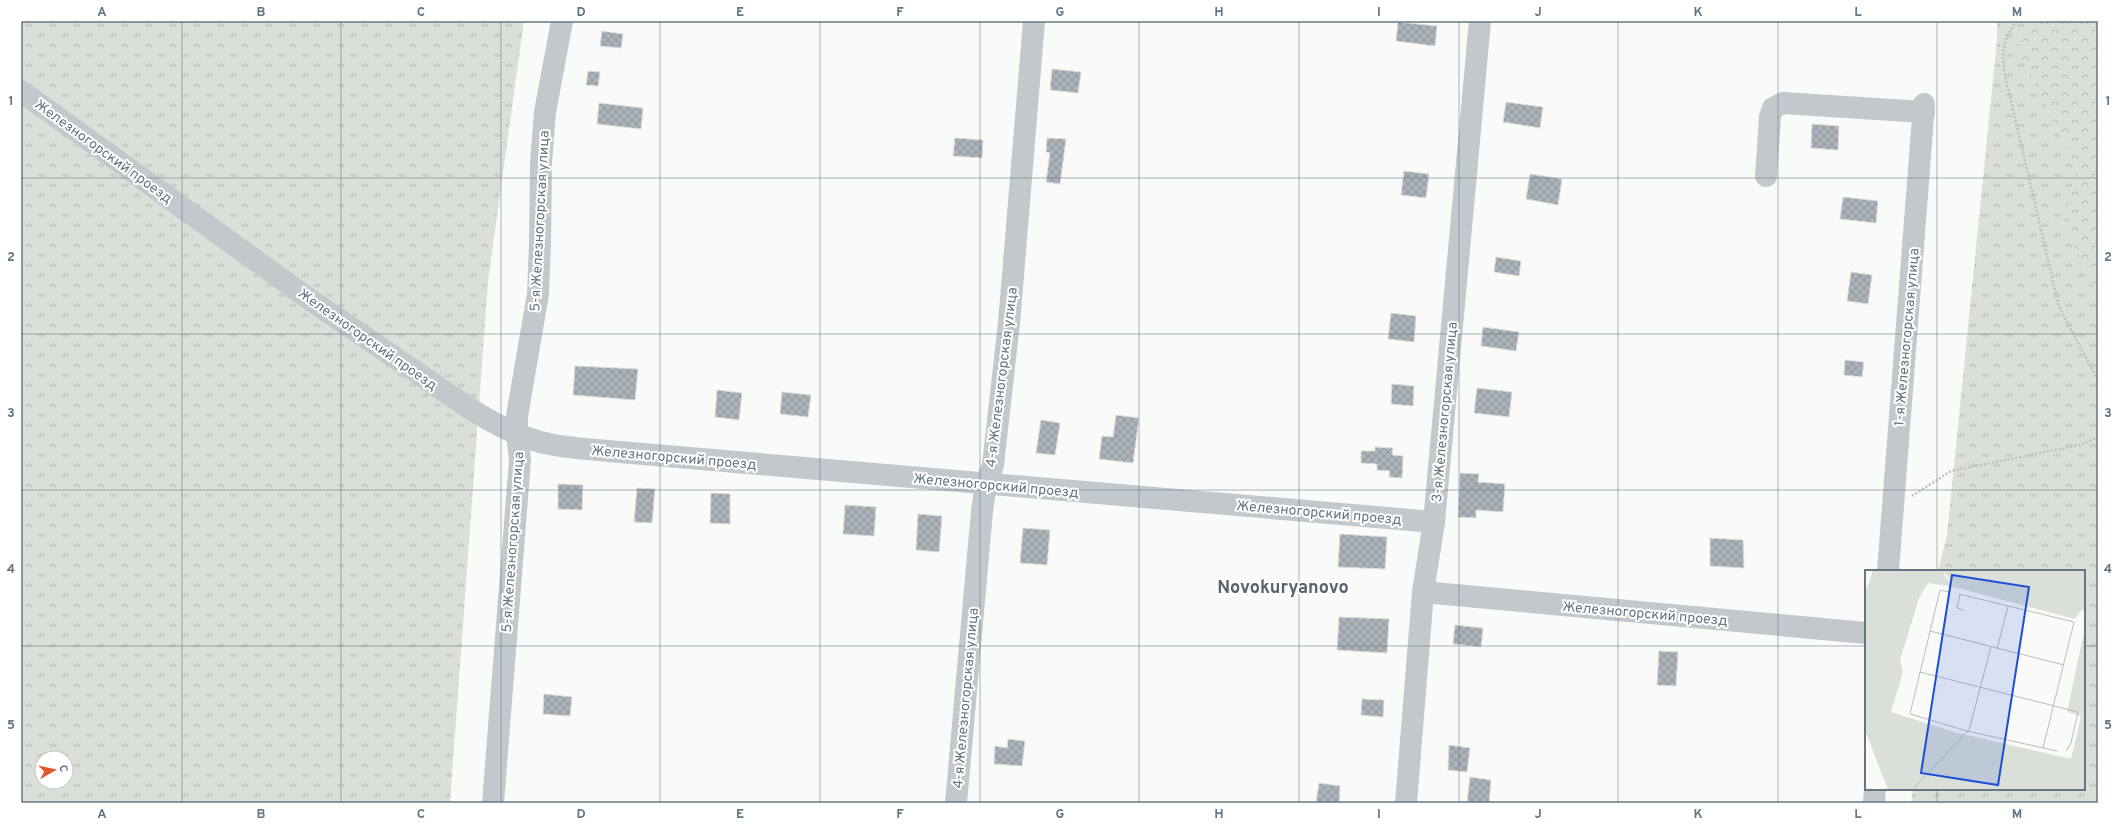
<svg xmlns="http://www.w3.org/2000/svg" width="2119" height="824" viewBox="0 0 2119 824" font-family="Overpass,sans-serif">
	<defs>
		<pattern id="grass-tufts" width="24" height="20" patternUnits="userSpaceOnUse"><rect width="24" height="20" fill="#dadfd7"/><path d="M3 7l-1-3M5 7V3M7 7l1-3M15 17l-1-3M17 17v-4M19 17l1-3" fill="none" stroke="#b4b9b4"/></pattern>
		<pattern id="forest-crowns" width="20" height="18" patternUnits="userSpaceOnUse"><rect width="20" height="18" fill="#dadfd7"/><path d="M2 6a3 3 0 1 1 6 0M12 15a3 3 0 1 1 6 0" fill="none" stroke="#b4b9b4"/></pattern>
		<pattern id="building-cross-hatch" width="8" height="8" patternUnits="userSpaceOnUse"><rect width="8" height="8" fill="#aab3b9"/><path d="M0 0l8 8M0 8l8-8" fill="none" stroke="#8e969c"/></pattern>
	</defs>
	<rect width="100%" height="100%" fill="#fafaf8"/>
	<g fill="url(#grass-tufts)" fill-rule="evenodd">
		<path d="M21 21H524L488 281 450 803H21ZM42 758H66V782H42Z"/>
		<polygon points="1997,21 2034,21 2018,48 2077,168 2063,221 2098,296 2098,803 1911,803 1913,789 2084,789 2084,571 1938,571 1947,535 1997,40"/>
	</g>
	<polygon fill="url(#forest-crowns)" points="2034,21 2098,21 2098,296 2063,221 2077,168 2017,48"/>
	<g fill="url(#building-cross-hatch)" stroke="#dcdcda">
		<polygon points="1398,22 1437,26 1435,46 1396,41"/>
		<polygon points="602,31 623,34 621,48 600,46"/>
		<polygon points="1052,69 1081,72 1078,93 1050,90"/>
		<polygon points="588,71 600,72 598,86 586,85"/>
		<polygon points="1506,102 1543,107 1540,128 1503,122"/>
		<polygon points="599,103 643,108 641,129 597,124"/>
		<polygon points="1812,124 1839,126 1838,150 1811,148"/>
		<polygon points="955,138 983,140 982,158 953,156"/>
		<polygon points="1047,138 1066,139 1060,184 1046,182 1050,153 1046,152"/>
		<polygon points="1404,171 1429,174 1426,198 1401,195"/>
		<polygon points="1530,174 1562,179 1558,205 1526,199"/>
		<polygon points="1843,197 1878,201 1876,223 1840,219"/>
		<polygon points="1496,257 1521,261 1519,276 1494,272"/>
		<polygon points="1851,272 1872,275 1868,304 1847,301"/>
		<polygon points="1391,313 1416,316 1414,342 1388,339"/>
		<polygon points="1483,327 1519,332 1516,351 1481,346"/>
		<polygon points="1845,360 1864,362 1862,377 1844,375"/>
		<polygon points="575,366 638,369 635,400 573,395"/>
		<polygon points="1392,384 1414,386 1413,406 1391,404"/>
		<polygon points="1477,388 1512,392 1509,417 1474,413"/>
		<polygon points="717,390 742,393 739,420 715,417"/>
		<polygon points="782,392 811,395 808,417 780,414"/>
		<polygon points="1116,415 1139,418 1133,463 1099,459 1102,436 1113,437"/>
		<polygon points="1041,420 1060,423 1055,455 1036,453"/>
		<polygon points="1375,447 1393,448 1392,455 1403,456 1402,478 1389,477 1390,471 1377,470 1377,464 1361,463 1361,451 1375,451"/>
		<polygon points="1460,473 1479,474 1478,482 1505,484 1503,512 1476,510 1476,518 1458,517"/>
		<polygon points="558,484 583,485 582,510 558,509"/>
		<polygon points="637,488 655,489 652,523 634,522"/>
		<polygon points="711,493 730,494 730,524 710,523"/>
		<polygon points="845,505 876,507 874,536 843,534"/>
		<polygon points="918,514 942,516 939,552 916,550"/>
		<polygon points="1023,528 1050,530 1047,565 1020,563"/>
		<polygon points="1340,534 1387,537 1385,569 1338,567"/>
		<polygon points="1710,538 1743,540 1744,568 1710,566"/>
		<polygon points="1339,617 1389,619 1387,653 1337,650"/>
		<polygon points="1455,625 1483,628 1481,647 1453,644"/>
		<polygon points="1659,651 1678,652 1676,686 1657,685"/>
		<polygon points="544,694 572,697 570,716 543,714"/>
		<polygon points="1362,699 1384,700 1383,717 1361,715"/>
		<polygon points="1008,739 1025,741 1022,766 994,764 995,746 1007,748"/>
		<polygon points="1449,745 1470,748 1467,772 1448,770"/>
		<polygon points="1470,777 1491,780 1489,803 1467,803"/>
		<polygon points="1319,783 1340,786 1339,803 1316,803"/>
	</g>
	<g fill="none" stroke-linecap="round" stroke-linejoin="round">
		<g stroke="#bbbfc2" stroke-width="2.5" stroke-dasharray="2 2" stroke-linecap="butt">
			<path d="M2017 21C2003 38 2002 50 2004 71L2059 307 2098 380"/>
			<polyline points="1912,496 1951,471 2080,445 2098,437"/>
		</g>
		<g stroke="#c3c8cc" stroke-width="22">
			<path d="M21 91 309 299 463 404C487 420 520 438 549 444 568 448 588 449 608 451L1434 522"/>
			<polyline points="1766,176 1770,117 1773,108 1783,103 1924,112"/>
			<polyline points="1888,571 1924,104"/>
			<polyline points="1423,592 1866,633"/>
			<polyline points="493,803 520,460 517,432 517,416 538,294 540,244 541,162 545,112 562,21"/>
			<polyline points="956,803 982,511 986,484 993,465 1009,323 1034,21"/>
			<polyline points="1406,803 1423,592 1434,522 1480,21"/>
			<polyline points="1874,803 1875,789"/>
		</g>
	</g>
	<path fill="none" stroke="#657683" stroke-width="1" stroke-opacity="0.55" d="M182 21V803M341 21V803M501 21V803M660 21V803M820 21V803M980 21V803M1139 21V803M1299 21V803M1459 21V803M1618 21V803M1778 21V803M1937 21V571M21 178H2098M21 334H2098M21 490H2098M21 646H1866M2084 646H2098M1937 789V803"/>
	<g text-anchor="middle" stroke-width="4" stroke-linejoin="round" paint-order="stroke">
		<g font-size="14" fill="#657683" stroke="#fff">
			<text transform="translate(104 151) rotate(36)" y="5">Железногорский проезд</text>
			<text transform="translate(539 221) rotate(-87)" y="5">5-я Железногорская улица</text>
			<text transform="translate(1906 337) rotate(-85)" y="5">1-я Железногорская улица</text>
			<text transform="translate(368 339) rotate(35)" y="5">Железногорский проезд</text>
			<text transform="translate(1001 377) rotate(-83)" y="5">4-я Железногорская улица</text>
			<text transform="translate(1444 412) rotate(-85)" y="5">3-я Железногорская улица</text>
			<text transform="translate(674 457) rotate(5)" y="5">Железногорский проезд</text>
			<text transform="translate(996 485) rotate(5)" y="5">Железногорский проезд</text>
			<text transform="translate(1319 512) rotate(5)" y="5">Железногорский проезд</text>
			<text transform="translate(512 542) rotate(-86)" y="5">5-я Железногорская улица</text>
			<text transform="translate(1645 613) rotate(5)" y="5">Железногорский проезд</text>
			<text transform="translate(965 698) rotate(-85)" y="5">4-я Железногорская улица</text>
		</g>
		<g font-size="18" font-weight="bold" fill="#57646e" stroke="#fff">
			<text x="1283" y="593">Novokuryanovo</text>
		</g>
	</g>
	<g transform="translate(1865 570)">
		<rect width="220" height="220" fill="#fafaf8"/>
		<path d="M8 0H77L81 8 90 15 118 10 132 0H220V41L216 40 210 49 89 17 63 13 54 28 35 90 38 102 26 142 89 162 206 189 216 146 202 142 218 67H220V220H23L0 160V24Z" fill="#dadfd7"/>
		<path d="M77 0H132L118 10 90 15Z" fill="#dadfd7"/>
		<path fill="none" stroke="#b5bdc2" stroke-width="1" d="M84 22 75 20 45 144 102 161 192 181M94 24 209 52 178 178M95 25 92 38 98 40M65 61 199 95M132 79 143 36M55 102 213 142 206 173 201 181M47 220 104 160 126 77"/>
		<path fill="#1d4ed8" fill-opacity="0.15" stroke="#1d4ed8" stroke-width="2" d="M87 5 164 17 133 215 56 203Z"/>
		<rect width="220" height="220" fill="none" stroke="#657683" stroke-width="2"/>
	</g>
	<rect width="2119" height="824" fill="none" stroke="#ffffff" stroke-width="44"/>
	<g transform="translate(54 770) rotate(81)"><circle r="19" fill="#ffffff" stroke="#c1c8cd"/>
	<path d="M0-3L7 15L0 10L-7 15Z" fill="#e4572e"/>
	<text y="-6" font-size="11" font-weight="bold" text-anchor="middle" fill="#657683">С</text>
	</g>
	<rect x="22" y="22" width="2075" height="780" fill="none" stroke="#657683" stroke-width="1.5"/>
	<g font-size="13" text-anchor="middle" font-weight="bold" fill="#657683">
		<text x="102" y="16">A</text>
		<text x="261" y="16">B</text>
		<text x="421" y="16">C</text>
		<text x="581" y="16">D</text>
		<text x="740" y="16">E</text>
		<text x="900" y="16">F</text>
		<text x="1060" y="16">G</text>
		<text x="1219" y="16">H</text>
		<text x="1379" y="16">I</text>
		<text x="1538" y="16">J</text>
		<text x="1698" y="16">K</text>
		<text x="1858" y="16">L</text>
		<text x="2017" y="16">M</text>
		<text x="11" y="105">1</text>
		<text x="2108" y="105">1</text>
		<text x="11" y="261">2</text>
		<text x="2108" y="261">2</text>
		<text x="11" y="417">3</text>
		<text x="2108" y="417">3</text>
		<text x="11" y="573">4</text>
		<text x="2108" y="573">4</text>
		<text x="11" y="729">5</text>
		<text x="2108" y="729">5</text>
		<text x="102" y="818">A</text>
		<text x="261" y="818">B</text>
		<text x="421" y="818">C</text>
		<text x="581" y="818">D</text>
		<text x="740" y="818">E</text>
		<text x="900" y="818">F</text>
		<text x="1060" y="818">G</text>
		<text x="1219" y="818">H</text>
		<text x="1379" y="818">I</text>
		<text x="1538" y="818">J</text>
		<text x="1698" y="818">K</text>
		<text x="1858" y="818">L</text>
		<text x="2017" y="818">M</text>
	</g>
</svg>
